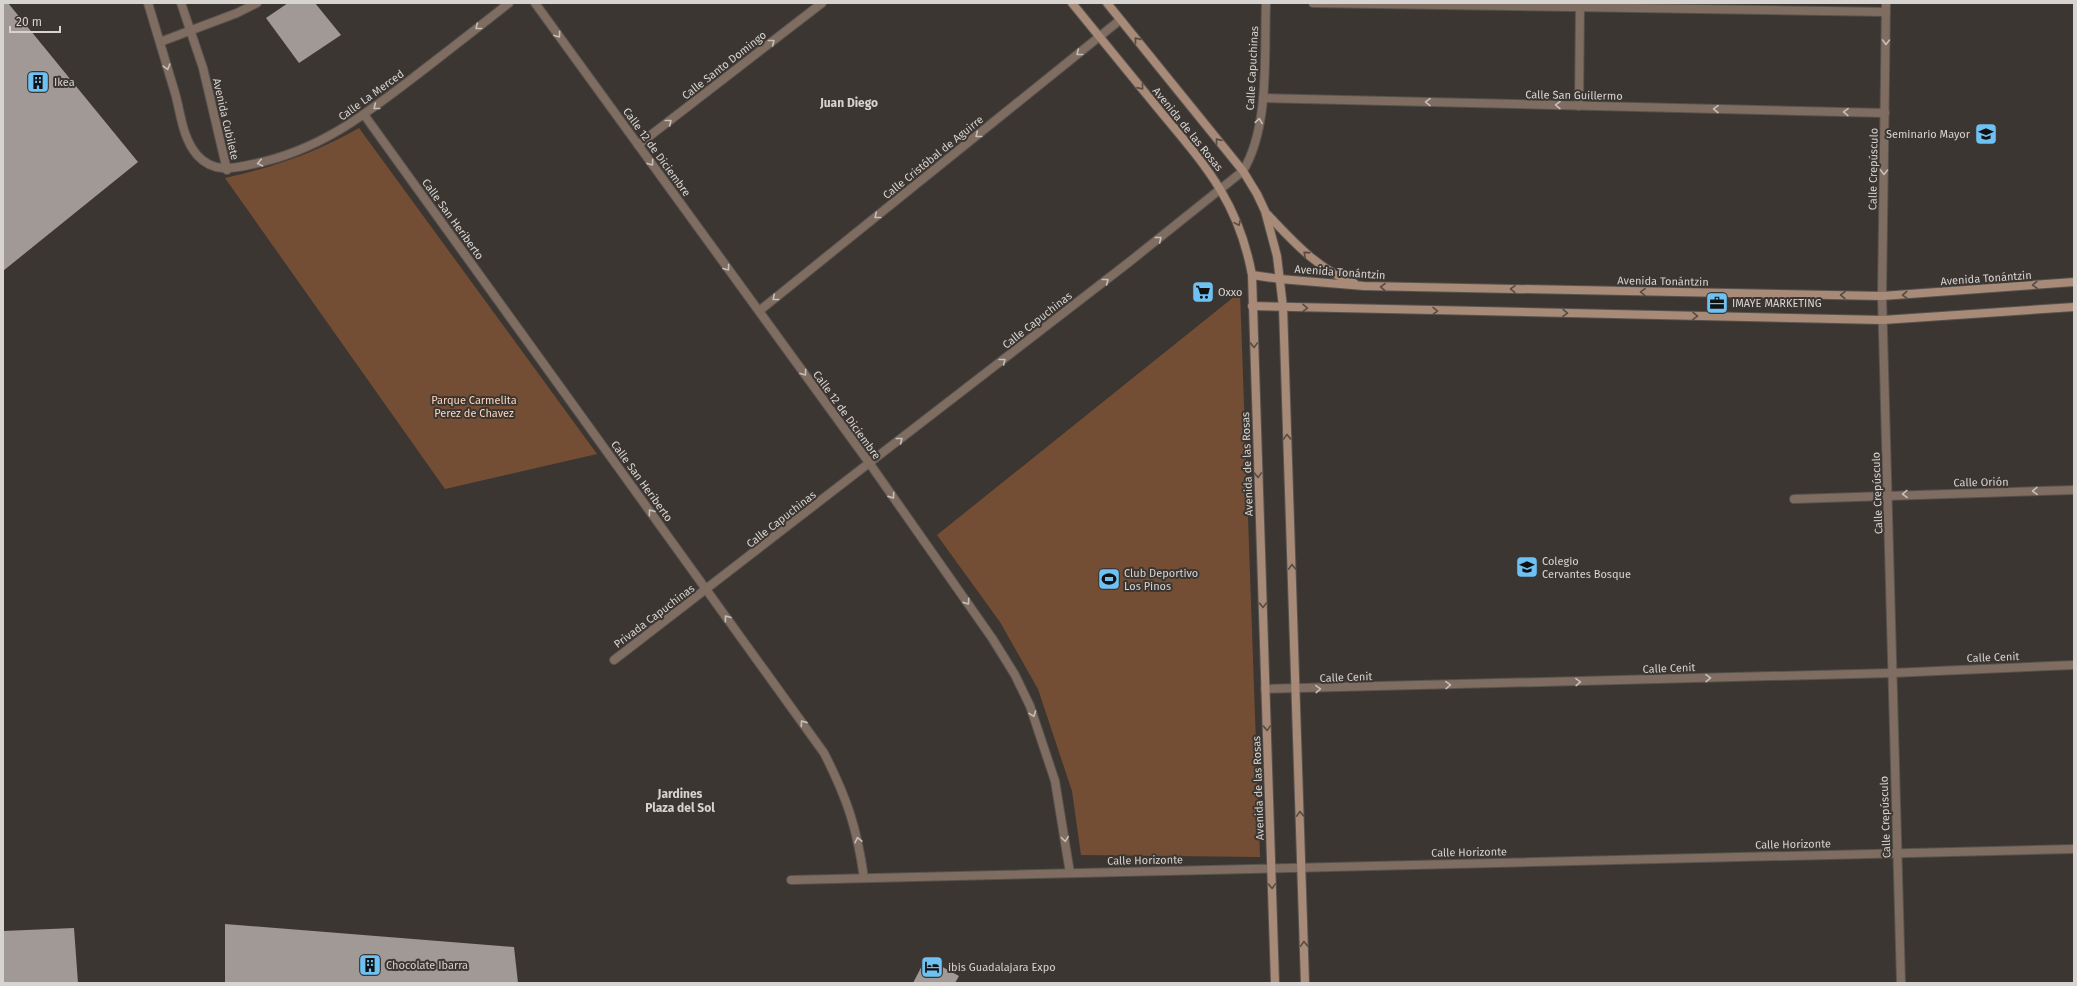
<svg xmlns="http://www.w3.org/2000/svg" width="2077" height="986" viewBox="0 0 2077 986" font-family="'Fira Sans',sans-serif">
	<rect width="100%" height="100%" fill="#3c3632"/>
	<g fill="#744e34">
		<path d="M359 128 597 454 445 489 225 178C277 166 313 154 359 128Z"/>
		<polygon points="1240,292 1260,857 1081,855 1072,791 1038,689 1000,622 937,535"/>
	</g>
	<g fill="#a09995">
		<polygon points="3,3 8,3 138,162 3,271"/>
		<polygon points="288,3 315,3 341,35 299,63 266,18"/>
		<polygon points="225,924 514,947 518,983 225,983"/>
		<polygon points="74,928 78,983 3,983 3,931"/>
		<polygon points="926,958 959,976 955,983 913,983"/>
	</g>
	<g fill="none" stroke-linecap="round" stroke-linejoin="round">
		<g stroke="#58524e" stroke-width="10">
			<g id="street">
				<path d="M148 3C157 33 166 63 175 93 181 114 182 137 197 155 213 173 232 169 253 164 319 151 366 114 418 74 449 50 479 27 509 3"/>
				<polyline points="181,3 203,68 227,170"/>
				<polyline points="535,3 870,464 992,638 1015,675 1030,706 1055,781 1070,873"/>
				<polyline points="1313,3 1886,12"/>
				<polyline points="1886,3 1882,296 1901,983"/>
				<polyline points="160,42 237,13 257,3"/>
				<polyline points="1263,98 1885,113"/>
				<polyline points="1579,106 1580,3"/>
				<path d="M365 116 824 753C847 798 857 828 864 878"/>
				<polyline points="638,145 822,3"/>
				<polyline points="759,311 1120,20"/>
				<polyline points="1794,499 2074,490"/>
				<path d="M614 660 1128 263 1243 171C1270 126 1264 55 1266 3"/>
				<polyline points="1265,689 1892,673 2074,665"/>
				<polyline points="791,880 2074,849"/>
			</g>
		</g>
		<g stroke="#58524e" stroke-width="10">
			<g id="secondary">
				<path d="M1072 3C1100 37 1128 72 1156 106 1203 163 1238 199 1252 275L1275 983"/>
				<polyline points="1107,3 1243,171 1257,194 1265,211 1277,256 1283,307 1305,983"/>
				<path d="M1267 214C1293 241 1317 269 1354 283"/>
				<polyline points="1252,275 1280,279 1364,286 1882,296 2074,282"/>
				<polyline points="1252,306 1883,320 2074,307"/>
			</g>
		</g>
		<use href="#street" stroke="#7f6d61" stroke-width="8"/>
		<use href="#secondary" stroke="#a78a77" stroke-width="8"/>
	</g>
	<defs><path id="oneway-chevron" d="M-2-3.5L2.5 0L-2 3.5" fill="none" stroke-width="1.6" stroke-linecap="round" stroke-linejoin="round"/></defs>
	<g stroke="#c5bfba">
		<use href="#oneway-chevron" transform="translate(478 27) rotate(142)"/>
		<use href="#oneway-chevron" transform="translate(558 35) rotate(54)"/>
		<use href="#oneway-chevron" transform="translate(772 42) rotate(-38)"/>
		<use href="#oneway-chevron" transform="translate(1886 42) rotate(91)"/>
		<use href="#oneway-chevron" transform="translate(1079 53) rotate(141)"/>
		<use href="#oneway-chevron" transform="translate(167 67) rotate(74)"/>
		<use href="#oneway-chevron" transform="translate(1428 102) rotate(-179)"/>
		<use href="#oneway-chevron" transform="translate(1558 105) rotate(-179)"/>
		<use href="#oneway-chevron" transform="translate(376 107) rotate(142)"/>
		<use href="#oneway-chevron" transform="translate(1716 109) rotate(-179)"/>
		<use href="#oneway-chevron" transform="translate(1846 112) rotate(-179)"/>
		<use href="#oneway-chevron" transform="translate(1259 121) rotate(-81)"/>
		<use href="#oneway-chevron" transform="translate(669 122) rotate(-38)"/>
		<use href="#oneway-chevron" transform="translate(978 135) rotate(141)"/>
		<use href="#oneway-chevron" transform="translate(260 163) rotate(168)"/>
		<use href="#oneway-chevron" transform="translate(651 163) rotate(54)"/>
		<use href="#oneway-chevron" transform="translate(1884 172) rotate(91)"/>
		<use href="#oneway-chevron" transform="translate(877 216) rotate(141)"/>
		<use href="#oneway-chevron" transform="translate(1159 239) rotate(-39)"/>
		<use href="#oneway-chevron" transform="translate(727 268) rotate(54)"/>
		<use href="#oneway-chevron" transform="translate(1106 281) rotate(-38)"/>
		<use href="#oneway-chevron" transform="translate(775 298) rotate(141)"/>
		<use href="#oneway-chevron" transform="translate(1003 361) rotate(-38)"/>
		<use href="#oneway-chevron" transform="translate(804 373) rotate(54)"/>
		<use href="#oneway-chevron" transform="translate(900 440) rotate(-38)"/>
		<use href="#oneway-chevron" transform="translate(2035 491) rotate(179)"/>
		<use href="#oneway-chevron" transform="translate(1905 494) rotate(179)"/>
		<use href="#oneway-chevron" transform="translate(892 496) rotate(55)"/>
		<use href="#oneway-chevron" transform="translate(651 512) rotate(-126)"/>
		<use href="#oneway-chevron" transform="translate(967 602) rotate(55)"/>
		<use href="#oneway-chevron" transform="translate(727 618) rotate(-126)"/>
		<use href="#oneway-chevron" transform="translate(1708 678) rotate(-2)"/>
		<use href="#oneway-chevron" transform="translate(1578 682) rotate(-2)"/>
		<use href="#oneway-chevron" transform="translate(1448 685) rotate(-2)"/>
		<use href="#oneway-chevron" transform="translate(1318 689) rotate(-2)"/>
		<use href="#oneway-chevron" transform="translate(1033 714) rotate(70)"/>
		<use href="#oneway-chevron" transform="translate(803 723) rotate(-125)"/>
		<use href="#oneway-chevron" transform="translate(1065 839) rotate(82)"/>
		<use href="#oneway-chevron" transform="translate(858 840) rotate(-103)"/>
	</g>
	<g stroke="#574b43">
		<use href="#oneway-chevron" transform="translate(1137 40) rotate(-129)"/>
		<use href="#oneway-chevron" transform="translate(1141 87) rotate(51)"/>
		<use href="#oneway-chevron" transform="translate(1218 141) rotate(-129)"/>
		<use href="#oneway-chevron" transform="translate(1238 223) rotate(66)"/>
		<use href="#oneway-chevron" transform="translate(1306 254) rotate(-139)"/>
		<use href="#oneway-chevron" transform="translate(2035 285) rotate(176)"/>
		<use href="#oneway-chevron" transform="translate(1383 287) rotate(-179)"/>
		<use href="#oneway-chevron" transform="translate(1513 289) rotate(-179)"/>
		<use href="#oneway-chevron" transform="translate(1643 292) rotate(-179)"/>
		<use href="#oneway-chevron" transform="translate(1843 295) rotate(-179)"/>
		<use href="#oneway-chevron" transform="translate(1905 295) rotate(176)"/>
		<use href="#oneway-chevron" transform="translate(1305 308) rotate(1)"/>
		<use href="#oneway-chevron" transform="translate(1435 311) rotate(1)"/>
		<use href="#oneway-chevron" transform="translate(1565 313) rotate(1)"/>
		<use href="#oneway-chevron" transform="translate(1695 316) rotate(1)"/>
		<use href="#oneway-chevron" transform="translate(1254 345) rotate(88)"/>
		<use href="#oneway-chevron" transform="translate(1287 437) rotate(-92)"/>
		<use href="#oneway-chevron" transform="translate(1258 475) rotate(88)"/>
		<use href="#oneway-chevron" transform="translate(1292 567) rotate(-92)"/>
		<use href="#oneway-chevron" transform="translate(1263 605) rotate(88)"/>
		<use href="#oneway-chevron" transform="translate(1267 728) rotate(88)"/>
		<use href="#oneway-chevron" transform="translate(1300 814) rotate(-92)"/>
		<use href="#oneway-chevron" transform="translate(1272 886) rotate(88)"/>
		<use href="#oneway-chevron" transform="translate(1304 944) rotate(-92)"/>
	</g>
	<defs>
		<g id="building-square" transform="scale(1.15)"><rect x="-9" y="-9" width="18" height="18" rx="4" fill="#6ec2f3" stroke="#3c3632"/><path d="M-4-6H4V6H1V3H-1V6H-4ZM-2.5-4.3h1.7v1.8h-1.7ZM.8-4.3h1.7v1.8H.8ZM-2.5-1h1.7V.8h-1.7ZM.8-1h1.7V.8H.8Z" fill="#111"/></g>
		<g id="school-square" transform="scale(1.15)"><rect x="-9" y="-9" width="18" height="18" rx="4" fill="#6ec2f3" stroke="#3c3632"/><path d="M0-5L7-2L0 1L-7-2ZM-4 1L0 2.5L4 1V4Q0 6-4 4Z" fill="#111"/></g>
		<g id="supermarket-square" transform="scale(1.15)"><rect x="-9" y="-9" width="18" height="18" rx="4" fill="#6ec2f3" stroke="#3c3632"/><path d="M-6-5.5h2.5l.6 2H6L4.5 2H-2.5L-4.4-4H-6ZM-1.5 3.2a1.3 1.3 0 1 0 .1 0ZM3 3.2a1.3 1.3 0 1 0 .1 0Z" fill="#111"/></g>
		<g id="office-square" transform="scale(1.15)"><rect x="-9" y="-9" width="18" height="18" rx="4" fill="#6ec2f3" stroke="#3c3632"/><path d="M-6-3h4V-5.5h4V-3h4V5H-6ZM-1-4.5V-3h2v-1.5ZM-6 0V1H6V0Z" fill="#111"/></g>
		<g id="stadium-square" transform="scale(1.15)"><rect x="-9" y="-9" width="18" height="18" rx="4" fill="#6ec2f3" stroke="#3c3632"/><path d="M0-5a6.5 5 0 1 0 0 10a6.5 5 0 1 0 0-10ZM-3.5-1.8h7v3.6h-7Z" fill="#111"/></g>
		<g id="hotel-square" transform="scale(1.15)"><rect x="-9" y="-9" width="18" height="18" rx="4" fill="#6ec2f3" stroke="#3c3632"/><path d="M-6-4.5h1.5V1H6V5H4.5V3h-9V5H-6ZM-4 0a1.8 1.8 0 1 1 3.6 0ZM.5 0V-2.5h3Q6-2.5 6 0Z" fill="#111"/></g>
	</defs>
	<g fill-rule="evenodd">
		<use href="#building-square" x="38" y="82"/>
		<use href="#school-square" x="1986" y="134"/>
		<use href="#supermarket-square" x="1203" y="292"/>
		<use href="#office-square" x="1717" y="303"/>
		<use href="#school-square" x="1527" y="567"/>
		<use href="#stadium-square" x="1109" y="579"/>
		<use href="#building-square" x="370" y="965"/>
		<use href="#hotel-square" x="932" y="967"/>
	</g>
	<g text-anchor="middle" stroke-width="4" stroke-linejoin="round" paint-order="stroke">
		<g font-size="11" fill="#d6d3d0" stroke="#3c3632">
			<text transform="translate(724 65) rotate(-38)" y="4">Calle Santo Domingo</text>
			<text transform="translate(1252 68) rotate(-87)" y="4">Calle Capuchinas</text>
			<text transform="translate(371 95) rotate(-36)" y="4">Calle La Merced</text>
			<text transform="translate(1574 95) rotate(1)" y="4">Calle San Guillermo</text>
			<text transform="translate(226 119) rotate(77)" y="4">Avenida Cubilete</text>
			<text transform="translate(1188 129) rotate(51)" y="4">Avenida de las Rosas</text>
			<text transform="translate(657 152) rotate(54)" y="4">Calle 12 de Diciembre</text>
			<text transform="translate(933 157) rotate(-39)" y="4">Calle Cristóbal de Aguirre</text>
			<text transform="translate(1873 169) rotate(-89)" y="4">Calle Crepúsculo</text>
			<text transform="translate(453 219) rotate(54)" y="4">Calle San Heriberto</text>
			<text transform="translate(1340 272) rotate(4)" y="4">Avenida Tonántzin</text>
			<text transform="translate(1986 278) rotate(-4)" y="4">Avenida Tonántzin</text>
			<text transform="translate(1663 281) rotate(1)" y="4">Avenida Tonántzin</text>
			<text transform="translate(1037 320) rotate(-38)" y="4">Calle Capuchinas</text>
			<text transform="translate(847 415) rotate(54)" y="4">Calle 12 de Diciembre</text>
			<text transform="translate(1247 464) rotate(-92)" y="4">Avenida de las Rosas</text>
			<text transform="translate(642 481) rotate(54)" y="4">Calle San Heriberto</text>
			<text transform="translate(1981 482) rotate(-1)" y="4">Calle Orión</text>
			<text transform="translate(1877 493) rotate(-92)" y="4">Calle Crepúsculo</text>
			<text transform="translate(781 519) rotate(-38)" y="4">Calle Capuchinas</text>
			<text transform="translate(654 616) rotate(-37)" y="4">Privada Capuchinas</text>
			<text transform="translate(1993 657) rotate(-2)" y="4">Calle Cenit</text>
			<text transform="translate(1669 668) rotate(-2)" y="4">Calle Cenit</text>
			<text transform="translate(1346 677) rotate(-2)" y="4">Calle Cenit</text>
			<text transform="translate(1258 788) rotate(-92)" y="4">Avenida de las Rosas</text>
			<text transform="translate(1885 817) rotate(-92)" y="4">Calle Crepúsculo</text>
			<text transform="translate(1793 844) rotate(-1)" y="4">Calle Horizonte</text>
			<text transform="translate(1469 852) rotate(-1)" y="4">Calle Horizonte</text>
			<text transform="translate(1145 860) rotate(-1)" y="4">Calle Horizonte</text>
		</g>
		<g font-size="11" fill="#d6d3d0" stroke="#3c3632" text-anchor="start">
			<text x="54" y="86">Ikea</text>
			<text x="1970" y="138" text-anchor="end">Seminario Mayor</text>
			<text x="1218" y="296">Oxxo</text>
			<text x="1732" y="307">IMAYE MARKETING</text>
			<text x="1542" y="565">Colegio<tspan x="1542" dy="13">Cervantes Bosque</tspan></text>
			<text x="1124" y="577">Club Deportivo<tspan x="1124" dy="13">Los Pinos</tspan></text>
			<text x="386" y="969">Chocolate Ibarra</text>
			<text x="948" y="971">ibis Guadalajara Expo</text>
		</g>
		<g font-size="11" fill="#fcd4b9" stroke="#3c3632">
			<text x="474" y="404">Parque Carmelita<tspan x="474" dy="13">Perez de Chavez</tspan></text>
		</g>
		<g font-size="12" font-weight="bold" fill="#d6d3d0" stroke="#3c3632">
			<text x="849" y="107">Juan Diego</text>
			<text x="680" y="798">Jardines<tspan x="680" dy="14">Plaza del Sol</tspan></text>
		</g>
	</g>
	<rect width="2077" height="986" fill="none" stroke="#d6d3d0" stroke-width="8"/>
	<path d="M10 26v6h50v-6" fill="none" stroke="#d6d3d0" stroke-width="2"/>
	<text x="16" y="26" font-size="12" fill="#d6d3d0" stroke="#3c3632" stroke-width="3" paint-order="stroke">20 m</text>
</svg>
